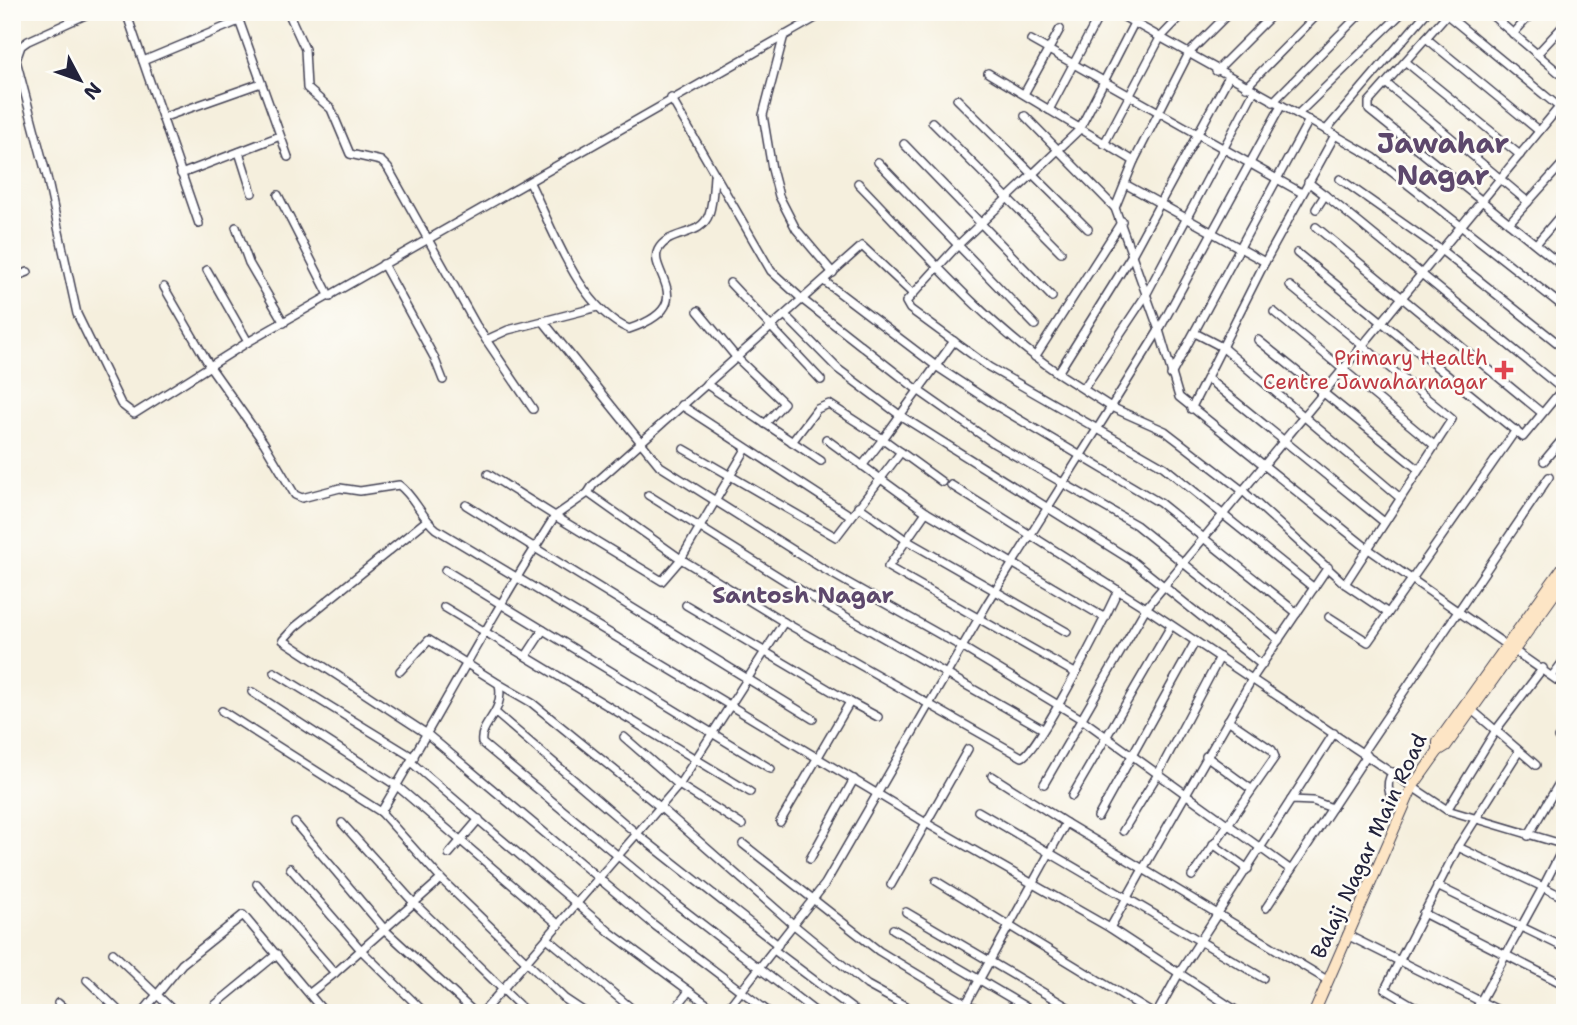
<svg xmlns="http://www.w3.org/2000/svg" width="1577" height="1025" viewBox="0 0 1577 1025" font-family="'Shantell Sans',sans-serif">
	<rect width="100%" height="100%" fill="#fdfcf7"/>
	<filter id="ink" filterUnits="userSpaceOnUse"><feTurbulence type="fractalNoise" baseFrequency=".0143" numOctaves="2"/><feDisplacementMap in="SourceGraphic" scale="14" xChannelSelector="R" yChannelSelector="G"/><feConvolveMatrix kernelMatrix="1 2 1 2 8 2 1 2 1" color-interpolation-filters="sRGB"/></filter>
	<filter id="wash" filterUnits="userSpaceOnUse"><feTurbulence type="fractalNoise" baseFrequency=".00686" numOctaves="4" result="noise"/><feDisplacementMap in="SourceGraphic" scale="28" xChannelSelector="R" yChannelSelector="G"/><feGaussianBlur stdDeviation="1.57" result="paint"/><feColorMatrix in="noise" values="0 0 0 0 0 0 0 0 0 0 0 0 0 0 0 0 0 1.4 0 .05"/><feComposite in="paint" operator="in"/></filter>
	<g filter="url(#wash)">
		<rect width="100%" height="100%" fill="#f5efdd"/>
	</g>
	<g filter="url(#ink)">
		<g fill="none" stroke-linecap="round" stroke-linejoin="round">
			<g stroke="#424153" stroke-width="10">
				<g id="street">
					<polyline points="92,12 28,41 21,46 16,60 47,177 77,314 121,404 134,414 248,342 826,12"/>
					<polyline points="126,12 199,224"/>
					<polyline points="236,12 288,157"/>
					<polyline points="288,12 305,49 307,88 331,109 350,154 381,161 388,168 476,325 533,409"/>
					<polyline points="1115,12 1335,135 1265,262 1191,409"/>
					<polyline points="1144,12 1134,23 1079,130 958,245 906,302 910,309 989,367 1164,467 1314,588"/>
					<polyline points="1230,12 1189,53 1134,161 1115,208 1159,330 1179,397 1367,548 1565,686"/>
					<polyline points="1449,12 1369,102 1369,110 1565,268"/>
					<polyline points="1488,12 1565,78"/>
					<polyline points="1447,15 1559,107"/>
					<polyline points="1513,34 1533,12"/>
					<polyline points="784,35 763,115 772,169 779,196 796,229 833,273"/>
					<polyline points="1426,38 1539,131"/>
					<polyline points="1031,40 1302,193"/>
					<polyline points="1537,54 1565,24"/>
					<polyline points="143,61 239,21"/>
					<polyline points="1406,62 1520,155"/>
					<polyline points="1216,71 1275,12"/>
					<polyline points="988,73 1134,161"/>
					<polyline points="1387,84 1528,202"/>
					<polyline points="1246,87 1320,12"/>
					<polyline points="1024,94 1060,29"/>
					<polyline points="671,98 771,271 803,300 919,391 993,443 1136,525 1279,640"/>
					<polyline points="957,99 1088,229"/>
					<polyline points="1273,102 1362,12"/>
					<polyline points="1049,110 1101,12"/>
					<polyline points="1298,114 1403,12"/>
					<polyline points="1025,116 1115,208"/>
					<polyline points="162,118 261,83"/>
					<polyline points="932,122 1061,252"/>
					<polyline points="1326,130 1427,12"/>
					<polyline points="1335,135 1373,157 1565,308"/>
					<polyline points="904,144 1052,297"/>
					<polyline points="1104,144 1160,38 1185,12"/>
					<polyline points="239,152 252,193"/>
					<polyline points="878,162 1035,325"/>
					<polyline points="181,174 280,136"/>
					<polyline points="1340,179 1441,250 1565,349"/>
					<polyline points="1308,182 1325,195 1316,209"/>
					<path d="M530 183C553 229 579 308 629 329 702 305 647 271 658 250 669 229 701 238 709 214 713 203 713 188 714 176"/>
					<path d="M858 183C921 248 983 322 1058 373L1133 253 1228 78"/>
					<polyline points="1125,184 1265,262"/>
					<polyline points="278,195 330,297"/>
					<polyline points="1325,195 1562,389"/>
					<polyline points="1509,223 1565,161"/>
					<polyline points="236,227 249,263 284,323"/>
					<polyline points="1316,227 1542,413"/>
					<polyline points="1536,244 1565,210"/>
					<polyline points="1297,253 1523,437 1565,386"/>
					<polyline points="383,264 434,357 443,380"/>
					<polyline points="207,270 248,342"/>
					<polyline points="12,278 28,272"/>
					<polyline points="824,281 936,366 995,405 1160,503 1297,613"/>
					<polyline points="730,283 821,380"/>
					<polyline points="1290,286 1452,419 1345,584"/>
					<path d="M164 287 211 368 264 443 295 495 302 498 340 488 360 491 399 485C415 497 421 517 436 529L926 823 1110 928 1240 1013"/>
					<polyline points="698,311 736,357 784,403 765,424"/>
					<polyline points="1274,312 1434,445"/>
					<polyline points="785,315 838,369 901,416 1131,560 1262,665"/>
					<polyline points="543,321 660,466 820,567 962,647 1083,720 1291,870"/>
					<polyline points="1195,333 1222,347 1399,497"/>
					<polyline points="486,340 508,330 598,307"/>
					<polyline points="1258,340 1418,469"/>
					<polyline points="1035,357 1122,221"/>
					<polyline points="1058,373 1111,407 1159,330 1281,106"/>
					<polyline points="1171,375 1309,120"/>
					<polyline points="1208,379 1384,522"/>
					<polyline points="706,384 821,461"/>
					<polyline points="1084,388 1146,295 1254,91"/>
					<polyline points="681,405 851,516"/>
					<polyline points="826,439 926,512 1105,618"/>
					<polyline points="792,442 817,409 829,404 883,439 862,466"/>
					<polyline points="684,449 836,537 901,452"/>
					<polyline points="746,449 681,559 662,581 555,516 535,548 813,719"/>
					<polyline points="1544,461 1565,436"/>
					<polyline points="488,474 555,516 588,493 593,485 862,246 912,293"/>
					<polyline points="942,482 883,439 954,341"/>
					<polyline points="951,485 1146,608 1447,810 1565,845"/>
					<path d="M588 493 681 559 784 622 1022 757C1038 752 1107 614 1118 590"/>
					<polyline points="648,495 808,595 1043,729"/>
					<path d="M466 505 535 548C481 634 433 725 381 812L441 879 565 999 586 1013"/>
					<polyline points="858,506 906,540 1067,632"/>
					<polyline points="926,512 888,567 1075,673"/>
					<polyline points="426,521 295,627 283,640 427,734 653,924 770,1013"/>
					<polyline points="445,570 771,769"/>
					<polyline points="686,605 850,702 780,822"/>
					<polyline points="444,607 750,792"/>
					<polyline points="1329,617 1368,642 1516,430"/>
					<polyline points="526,656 543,630"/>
					<path d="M400 671 429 640 499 684C505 715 479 722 482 743L676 904 817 1013"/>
					<polyline points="274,672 414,758"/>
					<polyline points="1552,676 1565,659"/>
					<polyline points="499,684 532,703 660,807 794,925 867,985 918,1013"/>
					<polyline points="252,692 397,786 559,925"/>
					<polyline points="850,702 878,717"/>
					<polyline points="1472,710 1536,765"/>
					<polyline points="222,711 381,812"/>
					<polyline points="497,714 637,834 778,945"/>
					<polyline points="624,737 679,785 742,825"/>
					<polyline points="1558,738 1565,743"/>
					<polyline points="1519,751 1458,847 1543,887 1565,844"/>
					<polyline points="1363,752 1549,477"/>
					<polyline points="1206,756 1251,789"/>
					<polyline points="412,763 611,933 719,1013"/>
					<path d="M1393 772C1382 787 1392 799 1402 812"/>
					<polyline points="992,776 1066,823"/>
					<polyline points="1044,784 1146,608 1565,100"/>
					<polyline points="1072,796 1171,626"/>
					<polyline points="1291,800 1334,733"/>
					<polyline points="1447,810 1496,730 1543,668"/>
					<polyline points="978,811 1263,978"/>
					<polyline points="1098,817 1195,642"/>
					<polyline points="295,823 386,931 475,1013"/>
					<polyline points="342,823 414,903 441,879"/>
					<polyline points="1123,831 1158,774 1220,657"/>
					<polyline points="1528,836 1565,773"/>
					<polyline points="743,844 879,951 982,1013"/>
					<polyline points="1213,844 1248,869"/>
					<polyline points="449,854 479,819"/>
					<polyline points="810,859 854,779"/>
					<polyline points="290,868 362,951 425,1013"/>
					<polyline points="1192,876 1275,757 1272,750 1228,720"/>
					<polyline points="936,881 1152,1013"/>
					<polyline points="257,884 335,973 414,903 527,1013"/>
					<polyline points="891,885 968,749"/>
					<polyline points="1437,886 1565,948"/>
					<polyline points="1266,908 1367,755"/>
					<polyline points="906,912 1078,1013"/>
					<polyline points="1423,913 1565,985"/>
					<polyline points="1110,928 1143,869 1327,980"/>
					<polyline points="893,929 1036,1013"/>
					<polyline points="1347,935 1504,1013"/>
					<polyline points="547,938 637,1013"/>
					<polyline points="774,950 858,1013"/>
					<polyline points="113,953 176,1013"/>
					<polyline points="87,980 121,1013"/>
					<polyline points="310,993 335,973"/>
					<polyline points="58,1003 69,1013"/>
					<polyline points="215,1005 277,954"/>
					<polyline points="142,1013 182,964 243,915 325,1013"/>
					<polyline points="482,1013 679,785 784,622"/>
					<polyline points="672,1013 689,991"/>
					<polyline points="724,1013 825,884 987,604 1111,407 1165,431 1243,491 1345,584 1388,613"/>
					<polyline points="961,1013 1066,823 1143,869 1252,679 1328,567"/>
					<polyline points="1157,1013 1178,975 1291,800 1313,801 1332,808"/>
					<polyline points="1426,1013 1385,989 1458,847"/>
					<polyline points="1474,1013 1543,887 1565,898"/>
					<polyline points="1562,1013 1565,1008"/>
				</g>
			</g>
			<g stroke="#424153" stroke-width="12">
				<g id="secondary">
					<polyline points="1438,751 1446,746 1565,579"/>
					<polyline points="1314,1013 1413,786 1438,751 1438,742 1565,564"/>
				</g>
			</g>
			<use href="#street" stroke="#fff" stroke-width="7"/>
			<use href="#secondary" stroke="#fde5c5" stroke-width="10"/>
		</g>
	</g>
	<path fill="#e0444e" stroke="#fdfcf7" stroke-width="2.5" d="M1500.5 359.5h7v7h7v7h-7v7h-7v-7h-7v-7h7z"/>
	<g text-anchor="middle" stroke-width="5" stroke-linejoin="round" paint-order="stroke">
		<g font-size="21" fill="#be3a42" stroke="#fdfcf7" text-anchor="end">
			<text x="1488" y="365">Primary Health<tspan x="1488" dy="24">Centre Jawaharnagar</tspan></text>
		</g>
		<g font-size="21" fill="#22223b" stroke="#fdfcf7">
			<text transform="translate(1369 846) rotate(-65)" y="7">Balaji Nagar Main Road</text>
		</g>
		<g font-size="23" font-weight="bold" fill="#5d486c" stroke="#fdfcf7">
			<text x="803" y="603">Santosh Nagar</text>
		</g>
		<g font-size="28" font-weight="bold" fill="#5d486c" stroke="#fdfcf7">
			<text x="1443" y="153">Jawahar<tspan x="1443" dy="32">Nagar</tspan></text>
		</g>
	</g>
	<rect width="1577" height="1025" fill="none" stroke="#fdfcf7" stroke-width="42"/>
	<g transform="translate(80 80) rotate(131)" stroke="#fdfcf7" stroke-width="5" paint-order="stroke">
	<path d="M0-5L12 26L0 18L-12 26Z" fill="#22223b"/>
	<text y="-10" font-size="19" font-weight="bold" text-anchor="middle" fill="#22223b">N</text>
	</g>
</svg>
